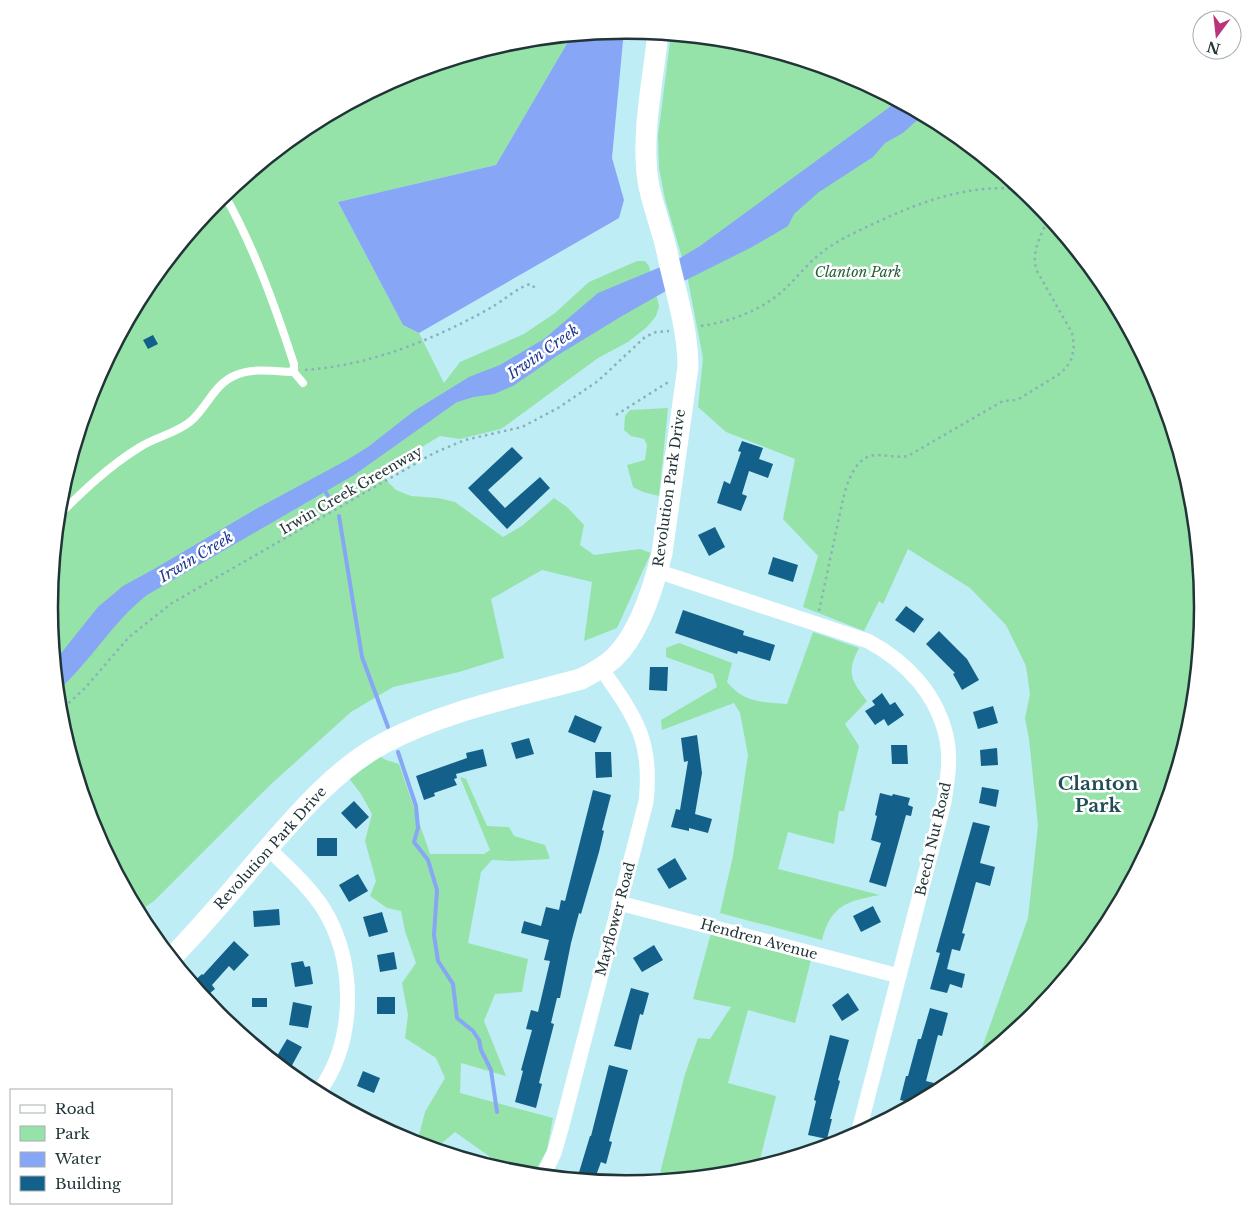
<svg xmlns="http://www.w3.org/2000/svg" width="1252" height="1214" viewBox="0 0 1252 1214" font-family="'Libre Baskerville',serif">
	<rect width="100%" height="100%" fill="#beedf5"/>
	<g fill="#95e3a8">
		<polygon points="671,34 739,41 847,74 947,127 1034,199 1106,287 1159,386 1192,495 1203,607 1192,720 1159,828 1106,928 1034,1015 977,1062 1028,918 1038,825 1029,739 1025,718 1030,694 1026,666 1006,625 970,588 908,549 883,604 879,601 864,631 803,607 818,556 783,519 795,459 726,432 698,407 703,358 687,275 665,199 659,168 658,136"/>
		<polygon points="572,35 496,165 338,202 403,325 419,333 444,383 460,362 524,334 555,313 589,282 637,261 645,261 649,266 659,306 656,316 647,327 628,342 598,358 501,429 460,439 440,436 379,473 396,490 411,496 438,498 455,502 503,537 522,526 554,498 567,507 584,525 580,545 594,555 640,549 651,553 617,628 584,641 592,582 542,570 491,599 504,658 459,672 393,687 351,712 269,786 154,901 138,912 93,828 60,719 49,607 60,494 93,386 146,286 218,199 306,127 405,74 514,41"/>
		<polygon points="668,408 659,496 643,492 633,487 627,465 645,460 647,445 644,439 631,436 624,430 625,416 630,410"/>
		<path d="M813 632 859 648C846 673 851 680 867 701L845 724 859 746 844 811H839L834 844 788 832 778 869 880 895C847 901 831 905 822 940L720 913 733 856 748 755 740 713 734 703 662 730 661 720 717 687 713 674 666 657V648L679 643 732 663 727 682C744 703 762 702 787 704Z"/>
		<polygon points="379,756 386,760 399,764 430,854 484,854 490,850 460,777 466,779 487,826 509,827 514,836 545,845 550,859 510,861 492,860 481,872 468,943 528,959 522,992 495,994 484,1021 506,1076 461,1063 460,1093 553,1118 547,1150 533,1175 513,1173 455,1132 435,1149 430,1148 419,1135 425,1112 445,1078 436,1058 405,1038 408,1015 402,983 416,963 405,931 401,911 387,908 370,896 376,881 365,841 372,814 361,794 348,777"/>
		<polygon points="711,933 811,960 795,1023 748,1010 728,1083 776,1096 758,1167 738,1173 658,1181 685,1074 698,1038 710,1039 731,1007 693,999"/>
	</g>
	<g fill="#87a6f5">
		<polygon points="624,30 612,158 624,200 619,218 419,333 403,325 338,202 496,165 572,35"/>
		<path d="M898 101 926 116 915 122 903 133 885 143 873 157 819 192 794 214 788 226 752 247 680 283 622 316 558 355 513 386 494 394 474 397 457 402 354 475 147 595C112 622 91 662 57 691L54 662 98 607 123 586 154 569 256 509 347 460 368 447 414 411 469 377 500 365 544 339 598 293 675 261 700 246Z"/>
	</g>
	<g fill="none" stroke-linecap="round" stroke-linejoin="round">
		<g stroke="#87a6f5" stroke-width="4">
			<path d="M733 41C739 49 748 50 758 47"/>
			<polyline points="323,488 333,503"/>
			<polyline points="339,516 362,657 388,727"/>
			<polyline points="398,752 416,806 418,828 414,842 428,860 437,890 434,935 438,961 453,984 457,1018 473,1031 479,1040 481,1050 491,1070 497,1112"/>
		</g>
	</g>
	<g fill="#13618a">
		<polygon points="153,335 158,344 148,349 143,340"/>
		<polygon points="742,441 763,448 759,459 773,464 768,478 749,471 742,494 747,496 741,511 717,503 724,481 730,484 741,452 738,451"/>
		<polygon points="512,447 523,458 488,490 505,508 540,477 550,488 507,529 468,488"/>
		<polygon points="715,527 725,547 709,556 698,535"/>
		<polygon points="773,557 798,565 793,582 768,574"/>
		<polygon points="906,606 924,619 914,633 895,620"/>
		<polygon points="683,610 744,631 743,635 775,645 770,661 738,651 737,654 675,633"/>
		<polygon points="939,631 967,659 979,680 962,690 953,674 955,673 926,644"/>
		<polygon points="650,667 668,667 667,691 649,690"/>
		<polygon points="882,693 890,705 895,702 904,715 888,726 884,719 875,725 865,711 875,705 872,701"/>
		<polygon points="993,706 998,723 978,729 973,712"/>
		<polygon points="575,715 602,727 595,743 568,732"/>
		<polygon points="697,735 702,773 695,814 712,819 708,833 689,828 689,831 671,827 676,809 680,810 688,761 684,762 681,738"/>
		<polygon points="529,738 534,754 516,759 511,743"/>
		<polygon points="891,745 907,745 908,764 892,764"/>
		<polygon points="997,748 998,765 981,766 980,750"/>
		<polygon points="483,749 487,766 456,774 457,778 454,779 457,785 434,793 435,796 424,800 416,776 467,758 466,753"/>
		<polygon points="595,752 611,752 612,777 596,778"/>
		<polygon points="982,787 999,790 996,807 979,803"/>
		<polygon points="593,790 611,795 602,830 604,831 599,852 581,914 579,913 571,943 560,998 557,998 551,1023 554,1024 539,1083 542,1084 536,1108 515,1102 523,1071 521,1070 532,1030 526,1029 531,1010 538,1012 550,961 544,960 549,940 521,933 524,921 541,926 546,907 559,910 561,900 565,901"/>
		<polygon points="880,793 892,796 893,794 910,798 908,805 913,807 911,816 906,815 886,887 869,882 881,843 871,840 877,816 875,815"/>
		<polygon points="354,801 369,817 356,829 341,813"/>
		<polygon points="973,822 990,826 980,863 995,867 990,886 976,882 962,933 965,934 960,951 952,949 947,969 965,974 962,988 950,984 947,993 930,989 940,953 936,952"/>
		<rect x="317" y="838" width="20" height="18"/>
		<polygon points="675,858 687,879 669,889 657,869"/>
		<polygon points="358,874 368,891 349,902 339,885"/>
		<polygon points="873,906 881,922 861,932 853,916"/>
		<polygon points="279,909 280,925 254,927 253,911"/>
		<polygon points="382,912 388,932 369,937 363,917"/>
		<polygon points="234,941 249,955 234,971 229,966 212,985 215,989 204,998 192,983 202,974 203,975"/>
		<polygon points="654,945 663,960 642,972 633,958"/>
		<polygon points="394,952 397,969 380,972 377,955"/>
		<polygon points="303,961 305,967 310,966 313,984 295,987 291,963"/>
		<polygon points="631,988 649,993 643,1015 640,1014 631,1050 614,1046"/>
		<polygon points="848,993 859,1010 842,1021 832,1005"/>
		<rect x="377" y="997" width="18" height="17"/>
		<rect x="252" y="998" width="15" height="9"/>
		<polygon points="293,1002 312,1006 308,1028 289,1025"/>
		<polygon points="930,1008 948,1013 942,1036 938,1035 926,1081 934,1083 931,1095 915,1104 900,1100 906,1076 908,1076 918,1039 921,1039"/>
		<polygon points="830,1035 849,1040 838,1080 840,1081 830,1119 832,1119 827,1139 808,1135 816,1101 814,1100"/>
		<polygon points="287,1039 302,1047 290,1069 274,1061"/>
		<polygon points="609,1065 628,1070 609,1141 612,1142 606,1164 601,1162 594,1181 577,1179 590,1136 591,1136"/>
		<polygon points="363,1071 380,1078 374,1093 357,1086"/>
	</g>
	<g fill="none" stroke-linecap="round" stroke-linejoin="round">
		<g stroke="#8bb1b7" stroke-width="2.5" stroke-dasharray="2.5 4" stroke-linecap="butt">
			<path d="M701 326C733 321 763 310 787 287 799 275 810 261 825 250 840 239 858 231 875 223 922 201 969 184 1022 189"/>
			<path d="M305 370C363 366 420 345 472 318 478 315 485 311 492 307 503 301 519 286 531 284L535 288"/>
			<polyline points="616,415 670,381"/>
			<path d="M819 611 843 499C847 483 855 456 876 455 888 455 897 458 908 456L1003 401 1017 400 1058 375 1066 368 1072 358 1074 345 1072 333 1037 271C1030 253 1042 233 1049 217"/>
			<polyline points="59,712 86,687 129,637 172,603 434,453 465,440 522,427 558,408 598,381 645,337 656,332 669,331"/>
		</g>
		<g stroke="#fff" stroke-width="8">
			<polyline points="293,371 303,383"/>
			<path d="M58 516C83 491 109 466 140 447 156 437 177 433 191 421 208 406 214 384 236 375 252 368 273 371 290 372L294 369V364C275 306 254 247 224 194"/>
		</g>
		<g stroke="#fff" stroke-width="15">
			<path d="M657 571 868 641C907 662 938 695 947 740 951 761 947 782 944 802L858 1134"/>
			<path d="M268 848C287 867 308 885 323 908 357 962 356 1042 318 1093"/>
			<polyline points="619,903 899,976"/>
			<path d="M543 1176 554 1153 561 1129 646 802C653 740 635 717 601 668"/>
		</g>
		<path stroke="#fff" stroke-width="21" d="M171 958C206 923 237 884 269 847 303 808 338 768 384 743 444 711 515 697 581 679 593 673 604 667 614 658 639 634 654 586 662 553L688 367C688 334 679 303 671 270 668 258 666 245 662 233 657 215 651 199 648 181 641 134 653 81 658 33"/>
	</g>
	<g text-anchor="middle" stroke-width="5" stroke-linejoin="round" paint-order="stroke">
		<g font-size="14" font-style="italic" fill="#245f37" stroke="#fff">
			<text x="858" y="277">Clanton Park</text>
		</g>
		<g font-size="14" fill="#213437" stroke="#fff">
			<text transform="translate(669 488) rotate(-82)" y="5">Revolution Park Drive</text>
			<text transform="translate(351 490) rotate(-30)" y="5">Irwin Creek Greenway</text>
			<text transform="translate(933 839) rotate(-77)" y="5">Beech Nut Road</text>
			<text transform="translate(270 848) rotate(-48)" y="5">Revolution Park Drive</text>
			<text transform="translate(615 919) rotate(-75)" y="5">Mayflower Road</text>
			<text transform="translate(759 939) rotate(15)" y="5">Hendren Avenue</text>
		</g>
		<g font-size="15" font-style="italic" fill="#1f3891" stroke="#fff">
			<text transform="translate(543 352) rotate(-35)" y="5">Irwin Creek</text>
			<text transform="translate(196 557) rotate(-31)" y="5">Irwin Creek</text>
		</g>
		<g font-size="19" font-weight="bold" fill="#214d54" stroke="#fff">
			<text x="1098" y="790">Clanton<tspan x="1098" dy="22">Park</tspan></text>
		</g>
	</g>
	<path d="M0 0H1252V1214H0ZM58 607a568 568 0 1 1 1136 0a568 568 0 1 1-1136 0Z" fill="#fff" fill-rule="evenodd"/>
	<path fill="none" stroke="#213437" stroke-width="2.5" d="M58 607a568 568 0 1 1 1136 0a568 568 0 1 1-1136 0Z"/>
	<rect x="10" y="1089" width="162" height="115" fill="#ffffff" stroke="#a6aeaf"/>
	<rect x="20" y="1105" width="25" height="8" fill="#ffffff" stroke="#a6aeaf"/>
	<text x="55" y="1114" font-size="15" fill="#213437">Road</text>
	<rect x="20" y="1126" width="25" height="15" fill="#95e3a8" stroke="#a6aeaf"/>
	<text x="55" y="1139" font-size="15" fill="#213437">Park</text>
	<rect x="20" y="1152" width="25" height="15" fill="#87a6f5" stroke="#a6aeaf"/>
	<text x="55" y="1164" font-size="15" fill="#213437">Water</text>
	<rect x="20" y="1176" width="25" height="15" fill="#13618a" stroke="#a6aeaf"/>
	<text x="55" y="1189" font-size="15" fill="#213437">Building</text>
	<g transform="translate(1217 35) rotate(195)"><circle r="24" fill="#ffffff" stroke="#a6aeaf"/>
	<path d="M0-4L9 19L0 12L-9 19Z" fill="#b93478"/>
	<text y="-8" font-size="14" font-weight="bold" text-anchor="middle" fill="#213437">N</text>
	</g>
</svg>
